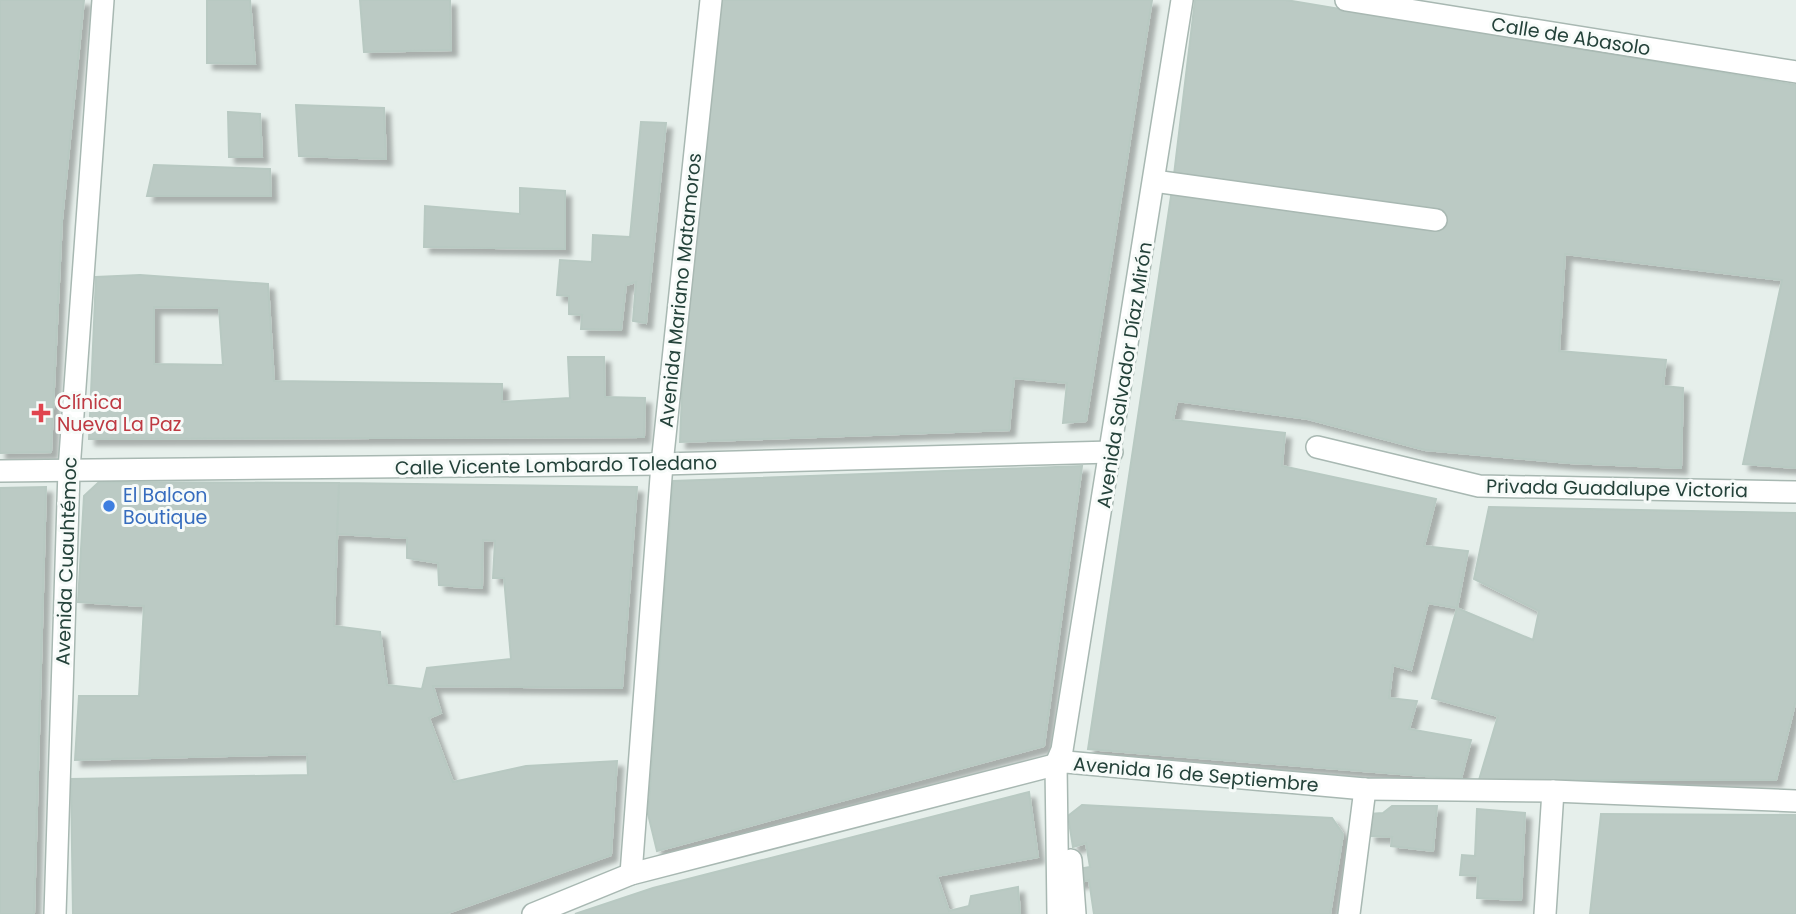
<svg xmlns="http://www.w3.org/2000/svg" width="1796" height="914" viewBox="0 0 1796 914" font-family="Poppins,sans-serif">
	<defs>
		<filter id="shadow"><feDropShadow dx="6" dy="6" stdDeviation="2" flood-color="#0004"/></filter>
	</defs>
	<rect width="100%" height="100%" fill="#e6efeb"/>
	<g fill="#bbcac4" stroke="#b8c9c2" stroke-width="2" fill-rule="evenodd" filter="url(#shadow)">
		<polygon points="0,0 84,0 62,220 51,452 0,453"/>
		<polygon points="207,0 250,0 255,64 207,63"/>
		<polygon points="360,0 450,0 451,50 364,52"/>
		<polygon points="722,0 1152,0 1086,421 1063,423 1067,383 1014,378 1009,430 680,442 688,252"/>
		<polygon points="1195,0 1286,0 1796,85 1796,468 1743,464 1782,280 1565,254 1559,351 1666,360 1663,386 1683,388 1681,468 1569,463 1425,450 1308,419 1177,401 1173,420 1285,433 1282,466 1436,499 1424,546 1468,551 1457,608 1428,603 1411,670 1393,665 1389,698 1417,701 1409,729 1471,740 1461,779 1088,749 1173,183"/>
		<polygon points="296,105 384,108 386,159 299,156"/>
		<polygon points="228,112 260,114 262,157 229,157"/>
		<polygon points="641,122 666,123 646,323 633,321 636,282 626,285 621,330 581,329 582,315 569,314 569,296 557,295 560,260 592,262 593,235 630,237"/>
		<polygon points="154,165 270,169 271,196 147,196"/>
		<polygon points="520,188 565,191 565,249 424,247 425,206 520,214"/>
		<path d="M140 275 268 284 274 381 502 384V402L570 398 568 357H604L605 397 645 398 644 437 89 439 96 277ZM154 307 219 308 223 365 154 364Z"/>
		<polygon points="1082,466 1044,746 657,851 648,814 673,481"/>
		<polygon points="99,482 339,483 334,626 380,632 387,685 422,689 427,668 511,659 504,578 493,578 495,541 483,540 482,588 439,585 438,563 407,558 407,538 337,534 339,483 637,487 622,688 433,686 441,713 429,718 453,782 526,766 617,761 611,855 445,914 73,914 71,779 308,775 307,754 75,760 79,696 139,696 144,606 78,602 84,496"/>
		<polygon points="46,487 34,914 0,914 0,488"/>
		<polygon points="1489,507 1796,513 1796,700 1776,780 1479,780 1498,716 1432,698 1457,608 1533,640 1539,611 1474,579"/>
		<polygon points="1029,792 1038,857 937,876 949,911 969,906 971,896 1018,887 1020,914 575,914 653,888"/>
		<polygon points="1082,805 1332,818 1343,834 1330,914 1094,914 1089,880 1074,884 1072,870 1090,867 1086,843 1073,847 1068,816"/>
		<polygon points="1392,806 1437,806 1433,851 1391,846 1392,837 1370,836 1369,814 1383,813"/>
		<polygon points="1477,809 1525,813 1521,900 1477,898 1478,876 1460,875 1462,855 1475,856"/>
		<polygon points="1601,814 1796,815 1796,914 1590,914"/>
	</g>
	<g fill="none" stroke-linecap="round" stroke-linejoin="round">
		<g stroke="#a8b8b2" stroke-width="24">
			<g id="minor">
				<polyline points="1346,0 1796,72"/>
				<polyline points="1154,181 1436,220"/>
				<polyline points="1317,447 1479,486 1796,492"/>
				<polyline points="0,471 662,464 1112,452"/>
				<polyline points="1071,860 1075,914"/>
				<polyline points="631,874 662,464 711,0"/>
				<polyline points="55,914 69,470 103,0"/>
				<polyline points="533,914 631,874 1066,762 1365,789 1553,791 1796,801"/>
				<polyline points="1058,914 1056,764 1062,750 1182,0"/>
				<polyline points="1349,914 1365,789"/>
				<polyline points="1545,914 1553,791"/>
			</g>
		</g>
		<use href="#minor" stroke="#fff" stroke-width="21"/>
	</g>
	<path fill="#e0444e" stroke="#f7fbf9" stroke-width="2.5" d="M37.5 402.5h7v7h7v7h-7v7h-7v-7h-7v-7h7z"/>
	<circle fill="#3f7fe0" stroke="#f7fbf9" stroke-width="2.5" cx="109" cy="506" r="7"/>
	<g text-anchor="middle" stroke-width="6" stroke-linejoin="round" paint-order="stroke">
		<g font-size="19" fill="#24423a" stroke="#f7fbf9">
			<text transform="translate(1571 36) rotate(9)" y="7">Calle de Abasolo</text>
			<text transform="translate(680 290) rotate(-84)" y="7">Avenida Mariano Matamoros</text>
			<text transform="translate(1124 375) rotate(-81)" y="7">Avenida Salvador Díaz Mirón</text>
			<text transform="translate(556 465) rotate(-1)" y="7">Calle Vicente Lombardo Toledano</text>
			<text transform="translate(1617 488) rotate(1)" y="7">Privada Guadalupe Victoria</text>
			<text transform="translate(66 561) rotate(-88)" y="7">Avenida Cuauhtémoc</text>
			<text transform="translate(1196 774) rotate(5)" y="7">Avenida 16 de Septiembre</text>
		</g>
		<g font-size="19" fill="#be3a42" stroke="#f7fbf9" text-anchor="start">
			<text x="57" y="409">Clínica<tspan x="57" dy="22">Nueva La Paz</tspan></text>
		</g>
		<g font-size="19" fill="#366cbe" stroke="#f7fbf9" text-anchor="start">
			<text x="123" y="502">El Balcon<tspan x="123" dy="22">Boutique</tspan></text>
		</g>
	</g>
</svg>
